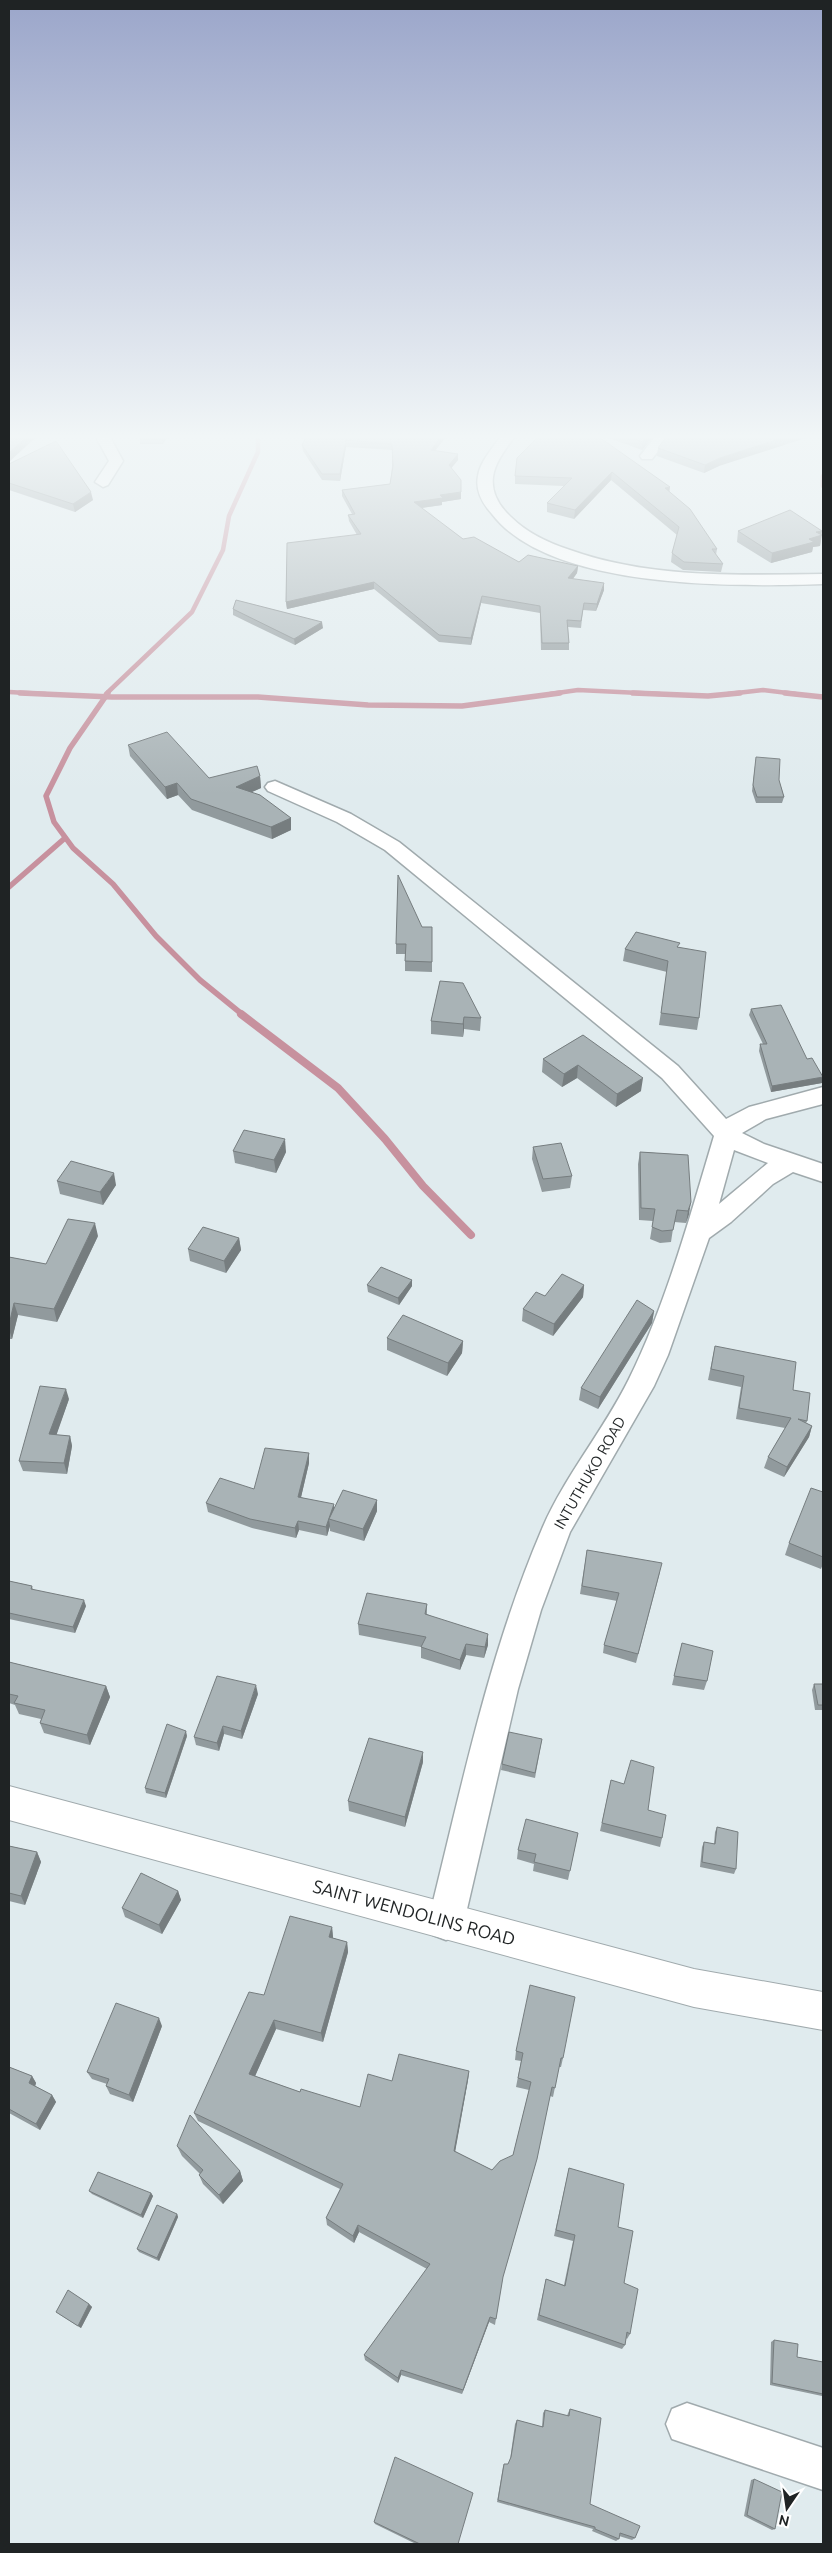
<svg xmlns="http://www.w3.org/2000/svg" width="832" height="2553" viewBox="0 0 832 2553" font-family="Ubuntu,sans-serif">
	<rect width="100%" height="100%" fill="#e0ebee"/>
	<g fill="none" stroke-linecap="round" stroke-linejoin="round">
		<g stroke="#c7919e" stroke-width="4.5">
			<polyline points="823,476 823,486"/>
			<polyline points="9,692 46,694"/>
			<polyline points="106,694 192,612 223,550 229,516 258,452 258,437"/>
			<polyline points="550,694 578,690 660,694"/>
			<polyline points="728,694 763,690 796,694"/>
		</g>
		<g stroke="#c7919e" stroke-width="5.5">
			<polyline points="20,693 112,697 258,697 368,705 462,706 560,693"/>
			<polyline points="108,693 70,748 46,796 54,822 73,848 113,884 156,936 200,980 243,1015"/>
			<polyline points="633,693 708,696 740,693"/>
			<polyline points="785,693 823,697"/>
			<polyline points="9,887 65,838"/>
		</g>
		<polyline stroke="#c7919e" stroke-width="8" points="241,1014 338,1088 385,1139 423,1186 471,1235"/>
		<g stroke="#a0aaad" stroke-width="3">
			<g id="minor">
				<polygon points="96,437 110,437 123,461 108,485 103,487 95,482 109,461"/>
				<path d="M500 437H514C506 449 495 462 493 477 491 493 500 507 511 517 527 533 549 543 570 550 652 579 738 575 823 574V584C736 587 550 590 492 514 483 504 475 491 478 476 480 462 492 449 500 437Z"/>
				<polygon points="655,437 669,437 652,459 642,459 640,456"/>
				<path d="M275 781 351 814 399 842 678 1066 726 1119 749 1107 823 1087V1104L766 1119 742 1133 764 1144 823 1164V1182L793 1172 773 1184 731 1222 709 1238 668 1355 654 1386 570 1532 541 1610 518 1689 464 1922 459 1935 446 1940 433 1935 428 1922C461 1790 488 1655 542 1529 564 1477 604 1430 629 1379 666 1304 690 1216 714 1136L662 1078 385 850 337 822 268 791 265 787 268 783ZM734 1150 768 1163 719 1204Z"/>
				<polygon points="687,2403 823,2448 823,2490 672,2439 666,2424 672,2409"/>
			</g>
		</g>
		<g stroke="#a0aaad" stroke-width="2">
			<polygon id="tertiary" points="9,1786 694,1969 823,1992 823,2030 694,2007 9,1820"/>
		</g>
		<use href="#minor" fill="#fff" fill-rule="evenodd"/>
		<use href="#tertiary" fill="#fff" fill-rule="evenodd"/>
	</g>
	<g fill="#919a9d">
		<polygon points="140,437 168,437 163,444 140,444"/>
		<polygon points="306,437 446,437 435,450 458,460 451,468 461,499 442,502 442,505 421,508 463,539 519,562 578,566 577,573 573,579 604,590 596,611 583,610 581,628 568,627 569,643 569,650 541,650 540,613 481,603 471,645 439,642 374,589 287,609 286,602 357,535 349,521 348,515 352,514 342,496 342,490 390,484 392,467 392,450 346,447 340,481 322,480 303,451 302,445"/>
		<polygon points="538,437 670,492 717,549 716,555 723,564 721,572 683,570 671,562 672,553 677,535 611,480 574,519 547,512 547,503 564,486 515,484 515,476"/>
		<polygon points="606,437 653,437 642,450"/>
		<polygon points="658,448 719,466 704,473 657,456"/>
		<polygon points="9,464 93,500 75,512 9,490"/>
		<polygon points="738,531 821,535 822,535 820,546 813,547 812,552 771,563 737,542"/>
		<polygon points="233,609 323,628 295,645 233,615"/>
		<polygon points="128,745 209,778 260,776 261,788 251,792 291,818 291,830 272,839 192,810 178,795 167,799 130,756"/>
		<polygon points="756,757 779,780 784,797 782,803 756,803 752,791"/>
		<polygon points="422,927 432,927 432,972 405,971 405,954 396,954 396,944"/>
		<polygon points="679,947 699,1018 697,1030 659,1025 667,972 623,961 625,949"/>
		<polygon points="440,981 481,1018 480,1031 464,1029 463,1037 431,1034 431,1021"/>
		<polygon points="751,1009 807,1059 822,1083 771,1092 759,1051 760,1044 763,1044 749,1015"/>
		<polygon points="583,1035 641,1091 616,1107 577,1078 562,1087 542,1072 543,1059"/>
		<polygon points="533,1147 572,1176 570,1188 542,1192 532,1159"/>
		<polygon points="233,1151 286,1152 276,1173 235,1163"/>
		<polygon points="640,1152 688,1155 689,1214 686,1223 674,1222 671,1242 660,1243 650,1239 653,1221 639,1220 638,1164"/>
		<polygon points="57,1181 116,1185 103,1205 60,1194"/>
		<polygon points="98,1236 57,1322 18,1315 12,1339 9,1339 9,1257 46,1264"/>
		<polygon points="239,1238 241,1250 226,1273 190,1261 188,1249"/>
		<polygon points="412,1280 412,1286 399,1305 368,1292 367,1285"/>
		<polygon points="584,1285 583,1297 553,1336 522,1321 523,1309 545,1296"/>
		<polygon points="654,1311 652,1323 598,1409 579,1400 581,1388"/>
		<polygon points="387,1338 463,1341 462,1353 447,1376 387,1350"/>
		<polygon points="715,1346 793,1390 807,1421 806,1423 812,1426 809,1437 784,1477 764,1468 768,1457 785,1428 736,1419 741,1387 708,1380"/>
		<polygon points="69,1399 56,1435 70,1436 72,1446 67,1474 23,1471 19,1461"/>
		<polygon points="309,1453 309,1463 301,1497 334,1509 377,1500 377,1511 364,1541 330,1531 330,1526 327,1536 299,1530 296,1538 252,1528 208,1512 206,1503 254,1489"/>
		<polygon points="823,1492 823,1564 821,1569 785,1555 789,1543"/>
		<polygon points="587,1550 660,1572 636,1663 603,1653 604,1645 617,1601 580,1594"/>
		<polygon points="9,1581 32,1586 33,1590 86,1606 75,1633 9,1619"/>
		<polygon points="427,1604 427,1614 488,1645 484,1658 466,1655 460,1670 421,1658 421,1647 359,1635 358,1624"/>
		<polygon points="682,1643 707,1681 704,1690 672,1685"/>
		<polygon points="9,1662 106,1686 110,1697 90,1745 44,1733 40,1723 41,1719 19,1714 15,1705 9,1703"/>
		<polygon points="814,1684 823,1684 823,1710 815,1710 812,1690"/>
		<polygon points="258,1694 242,1739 224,1734 219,1751 196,1745 194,1737"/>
		<polygon points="187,1736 166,1798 146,1793 145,1788"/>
		<polygon points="542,1739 535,1778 501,1770 502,1764"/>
		<polygon points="423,1762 405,1827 349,1811 348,1801"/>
		<polygon points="611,1780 648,1810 662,1838 660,1847 600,1831"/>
		<polygon points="717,1827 736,1869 734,1874 700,1867 702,1847 704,1842 714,1844 715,1832"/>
		<polygon points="578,1833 568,1880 533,1871 534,1864 517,1859 518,1850"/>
		<polygon points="9,1846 37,1852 41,1862 25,1905 9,1901"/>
		<polygon points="178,1891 181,1900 162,1934 125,1917 122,1908"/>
		<polygon points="332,1927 333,1938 347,1942 348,1952 323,2042 276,2029 255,2076 300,2092 360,2107 392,2081 469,2071 468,2080 455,2151 492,2170 513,2155 529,2090 516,2087 521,2061 515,2060 516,2051 563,2058 561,2067 559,2067 553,2097 550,2096 535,2166 502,2280 495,2325 489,2322 462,2394 401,2375 398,2383 365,2360 364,2355 427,2269 359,2232 354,2243 327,2225 326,2218 340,2189 198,2121 194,2113 264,1995"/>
		<polygon points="162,2026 133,2102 110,2094 106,2086 107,2084 92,2079 87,2072"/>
		<polygon points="9,2067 32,2076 36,2083 35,2086 52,2095 56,2102 40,2130 9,2113"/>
		<polygon points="177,2146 240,2171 243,2181 223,2204 203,2184 199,2175 200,2174 182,2156"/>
		<polygon points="569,2168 618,2227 630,2334 627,2339 626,2338 625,2345 622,2349 537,2320 546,2279 564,2285 573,2241 554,2236"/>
		<polygon points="89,2191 151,2193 153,2196 143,2218 92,2194"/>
		<polygon points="177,2214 178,2217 159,2261 139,2252 137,2249"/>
		<polygon points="89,2304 92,2307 81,2328 59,2314 56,2312"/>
		<polygon points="774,2340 797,2357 823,2362 823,2395 822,2396 770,2385 771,2342"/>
		<polygon points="570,2409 590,2504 635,2538 632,2540 619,2536 619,2539 616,2541 592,2531 593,2529 497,2502 503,2467 504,2464 508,2464 510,2460 515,2424 517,2420 542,2427 543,2413 545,2410 567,2416 568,2413"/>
		<polygon points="754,2479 775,2529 772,2530 744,2516 751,2480"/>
		<polygon points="374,2522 458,2544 416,2544 375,2524"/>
	</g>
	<g fill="#767d7f">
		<polygon points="26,437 36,437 9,462 9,453"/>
		<polygon points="162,437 168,437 163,444"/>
		<polygon points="441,437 446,437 431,456 431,450"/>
		<polygon points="647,437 653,437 642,450 643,442"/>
		<polygon points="785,437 809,437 719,466 704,473 705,465 720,458"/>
		<polygon points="346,440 346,447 340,481 340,474"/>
		<polygon points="458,454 458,460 448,472 449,465"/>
		<polygon points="612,472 611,480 574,519 575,510"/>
		<polygon points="670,487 669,495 665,488"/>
		<polygon points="91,492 93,500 75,512 73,504"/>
		<polygon points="461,492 461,499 442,502 442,505 414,509 414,502 440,495"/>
		<polygon points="822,531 820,546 813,547 812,552 771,563 772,553 816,532"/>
		<polygon points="578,566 577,573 568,585 568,578"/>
		<polygon points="374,582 374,589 287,609 286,602"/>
		<polygon points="604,583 604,590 596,611 597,604"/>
		<polygon points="482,596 481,603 471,645 471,638"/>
		<polygon points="322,622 323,628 295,645 294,639"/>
		<polygon points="260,776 261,788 237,799 236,787"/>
		<polygon points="177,783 178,795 167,799 165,787"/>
		<polygon points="291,818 291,830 272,839 271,827"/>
		<polygon points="464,1017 464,1029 463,1037 463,1024"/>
		<polygon points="578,1065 577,1078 562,1087 564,1074"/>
		<polygon points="823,1077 822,1083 771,1092 772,1086"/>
		<polygon points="643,1078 641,1091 616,1107 617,1094"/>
		<polygon points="285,1139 286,1152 276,1173 274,1160"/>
		<polygon points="114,1173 116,1185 103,1205 100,1192"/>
		<polygon points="691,1202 689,1214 686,1223 688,1211"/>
		<polygon points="95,1223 98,1236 57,1322 54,1309"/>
		<polygon points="239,1238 241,1250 226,1273 224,1261"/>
		<polygon points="412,1280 412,1286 399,1305 398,1298"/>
		<polygon points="584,1285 583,1297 553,1336 554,1324"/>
		<polygon points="14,1303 18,1315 12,1339 9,1329 9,1325"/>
		<polygon points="654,1311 652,1323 598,1409 600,1397"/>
		<polygon points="463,1341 462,1353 447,1376 448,1363"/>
		<polygon points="66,1389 69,1399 53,1445 49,1434"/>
		<polygon points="812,1426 809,1437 784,1477 787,1467"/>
		<polygon points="70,1436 72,1446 67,1474 64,1463"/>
		<polygon points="309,1453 309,1463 299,1506 298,1497"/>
		<polygon points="377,1500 377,1511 364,1541 363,1529"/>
		<polygon points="334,1504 334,1513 329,1519 330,1526 327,1536 326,1527"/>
		<polygon points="298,1521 299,1530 296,1538 295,1528"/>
		<polygon points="84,1600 86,1606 75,1633 73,1627"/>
		<polygon points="488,1634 488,1645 484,1658 485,1647"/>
		<polygon points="466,1644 466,1655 460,1670 460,1660"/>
		<polygon points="256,1685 258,1694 242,1739 241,1731"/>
		<polygon points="106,1686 110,1697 90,1745 87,1735"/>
		<polygon points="223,1726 224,1734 219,1751 217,1743"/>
		<polygon points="186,1731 187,1736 166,1798 165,1793"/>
		<polygon points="423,1752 423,1762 405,1827 405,1817"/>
		<polygon points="37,1852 41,1862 25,1905 21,1896"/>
		<polygon points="178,1891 181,1900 162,1934 159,1925"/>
		<polygon points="332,1927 333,1937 330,1947 329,1937"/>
		<polygon points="347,1942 348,1952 323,2042 321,2033"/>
		<polygon points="159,2018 162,2026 133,2102 129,2095"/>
		<polygon points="274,2020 276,2029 252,2083 249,2074"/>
		<polygon points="469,2071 468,2080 454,2158 454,2151"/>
		<polygon points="32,2076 36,2083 34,2090 29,2083"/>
		<polygon points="52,2095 56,2102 40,2130 36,2124"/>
		<polygon points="240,2171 243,2181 223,2204 219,2195"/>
		<polygon points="151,2193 153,2196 143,2218 141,2215"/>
		<polygon points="177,2214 178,2217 159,2261 157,2258"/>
		<polygon points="358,2225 359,2232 354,2243 353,2236"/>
		<polygon points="89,2304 92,2307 81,2328 78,2326"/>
		<polygon points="490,2317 489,2322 462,2394 463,2390"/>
		<polygon points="401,2370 401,2375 398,2383 398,2378"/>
	</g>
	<g fill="#a9b3b6" stroke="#767d7f">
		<polygon points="9,437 26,437 9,453"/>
		<polygon points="306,437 441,437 431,450 458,454 449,465 461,480 461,492 440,495 443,498 414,502 463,539 474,537 519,562 528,555 578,566 568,578 604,583 597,604 584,603 581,621 567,620 569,643 542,643 540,606 482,596 471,638 439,635 374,582 286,602 287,543 361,534 348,515 355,514 342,490 390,484 393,466 392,444 346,440 340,474 322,474 302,445"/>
		<polygon points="538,437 599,437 670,487 665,488 690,509 717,549 712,549 723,564 684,562 672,553 679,527 612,472 575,510 547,503 572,478 515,476 517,458"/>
		<polygon points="628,437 647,437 643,442"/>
		<polygon points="666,437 785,437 720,458 705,465 658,448"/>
		<polygon points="56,441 91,492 73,504 9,483 9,464"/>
		<polygon points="790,510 822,531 816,532 822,535 809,539 814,542 772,553 738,531"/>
		<polygon points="236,600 322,622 294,639 233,609"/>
		<polygon points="167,732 209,778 257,766 260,776 236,787 260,795 291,818 271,827 191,799 177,783 165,787 128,745"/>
		<polygon points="756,757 780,759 779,780 784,797 757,797 753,785"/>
		<polygon points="398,875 422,927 432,927 432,962 405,961 406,944 396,944"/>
		<polygon points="636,932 680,943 677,947 706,952 699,1018 661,1013 668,961 625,949"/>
		<polygon points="440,981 463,983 481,1018 464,1017 463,1024 431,1021"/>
		<polygon points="781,1005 807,1059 812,1058 823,1077 772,1086 760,1044 767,1044 751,1009"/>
		<polygon points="583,1035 643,1078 617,1094 578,1065 564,1074 543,1059"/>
		<polygon points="244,1130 285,1139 274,1160 233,1151"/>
		<polygon points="561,1143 572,1176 543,1179 533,1147"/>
		<polygon points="640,1152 688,1155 691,1202 688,1211 677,1210 673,1230 662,1231 652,1227 655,1209 641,1208"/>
		<polygon points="71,1161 114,1173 100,1192 57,1181"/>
		<polygon points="68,1219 95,1223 54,1309 14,1303 9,1325 9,1257 46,1264"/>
		<polygon points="203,1227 239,1238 224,1261 188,1249"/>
		<polygon points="381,1267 412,1280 398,1298 367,1285"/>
		<polygon points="562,1274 584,1285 554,1324 523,1309 536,1292 545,1296"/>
		<polygon points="637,1300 654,1311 600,1397 581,1388"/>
		<polygon points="403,1315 463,1341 448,1363 387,1338"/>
		<polygon points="715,1346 796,1362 793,1390 810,1393 807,1421 798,1419 812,1426 787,1467 768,1457 791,1418 739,1408 744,1376 711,1369"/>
		<polygon points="40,1386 66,1389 49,1434 70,1436 64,1463 19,1461"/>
		<polygon points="265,1448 309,1453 298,1497 334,1504 326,1527 298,1521 295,1528 250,1519 206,1503 220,1478 254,1489"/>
		<polygon points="811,1488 823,1492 823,1557 789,1543"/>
		<polygon points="343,1490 377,1500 363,1529 329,1519"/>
		<polygon points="587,1550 662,1563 638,1654 604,1645 619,1593 582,1586"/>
		<polygon points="9,1581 32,1586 31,1589 84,1600 73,1627 9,1613"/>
		<polygon points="367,1593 427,1604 425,1614 488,1634 485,1647 466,1644 460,1660 421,1647 426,1637 358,1624"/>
		<polygon points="682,1643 713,1651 707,1681 674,1676"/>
		<polygon points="9,1662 106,1686 87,1735 40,1723 45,1710 14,1703 18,1696 9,1694"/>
		<polygon points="217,1676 256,1685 241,1731 223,1726 217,1743 194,1737"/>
		<polygon points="814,1684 823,1684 823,1705 818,1705"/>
		<polygon points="167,1724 186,1731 165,1793 145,1788"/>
		<polygon points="509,1732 542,1739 535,1773 502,1764"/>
		<polygon points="369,1738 423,1752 405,1817 348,1801"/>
		<polygon points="631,1760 654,1767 648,1810 666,1815 662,1838 602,1823 611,1780 624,1784"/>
		<polygon points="526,1819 578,1833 570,1871 534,1862 536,1854 518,1850"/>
		<polygon points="717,1827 738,1832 736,1869 702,1862 704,1842 715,1844"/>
		<polygon points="9,1846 37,1852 21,1896 9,1893"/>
		<polygon points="141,1873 178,1891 159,1925 122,1908"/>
		<polygon points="290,1916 332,1927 329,1937 347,1942 321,2033 274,2020 249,2074 300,2092 301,2089 360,2107 368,2074 392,2081 399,2054 469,2071 454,2151 492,2170 500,2161 513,2155 531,2082 518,2078 523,2053 516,2051 530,1985 575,1997 563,2058 561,2058 555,2088 552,2087 537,2159 503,2277 496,2319 490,2317 463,2390 401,2370 398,2378 364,2355 430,2264 358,2225 353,2236 326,2218 343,2184 194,2113 249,1992 264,1995"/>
		<polygon points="116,2003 159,2018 129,2095 106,2086 109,2079 87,2072"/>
		<polygon points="9,2067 32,2076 29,2083 52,2095 36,2124 9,2109"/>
		<polygon points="190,2115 240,2171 219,2195 199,2175 203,2170 177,2146"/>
		<polygon points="569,2168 624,2184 618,2227 633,2231 624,2283 638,2289 630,2334 627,2332 625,2345 539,2315 546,2279 565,2286 575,2235 556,2230"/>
		<polygon points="98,2172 151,2193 141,2215 89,2191"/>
		<polygon points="157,2205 177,2214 157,2258 137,2249"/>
		<polygon points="68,2290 89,2304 78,2326 56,2312"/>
		<polygon points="774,2340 798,2344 797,2357 823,2362 823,2394 772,2383"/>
		<polygon points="570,2409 601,2418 590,2504 640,2526 635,2538 620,2533 619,2539 595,2529 595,2527 498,2500 504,2464 508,2464 511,2457 517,2420 543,2427 545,2410 569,2416"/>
		<polygon points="395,2457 473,2493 458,2544 420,2544 374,2522"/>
		<polygon points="754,2479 782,2492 775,2529 747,2515"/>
	</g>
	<linearGradient id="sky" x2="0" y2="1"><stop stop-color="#9ba6ca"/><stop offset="0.55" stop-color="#f1f6f7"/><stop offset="1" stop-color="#f1f6f7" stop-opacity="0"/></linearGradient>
	<rect width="832" height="794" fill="url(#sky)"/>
	<g text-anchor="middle" stroke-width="5" stroke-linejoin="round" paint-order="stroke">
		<g font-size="15" fill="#1f2324" stroke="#fff">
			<text transform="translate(590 1473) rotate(-60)" y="5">INTUTHUKO ROAD</text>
		</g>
		<g font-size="18" fill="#1f2324" stroke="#fff">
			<text transform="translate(414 1913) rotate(15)" y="6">SAINT WENDOLINS ROAD</text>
		</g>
	</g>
	<rect width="832" height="2553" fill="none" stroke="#1f2324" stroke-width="20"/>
	<g transform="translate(787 2508) rotate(193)" stroke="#ffffff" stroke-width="4" paint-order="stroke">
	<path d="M0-4L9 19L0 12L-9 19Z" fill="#1f2324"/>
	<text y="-8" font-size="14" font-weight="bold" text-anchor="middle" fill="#1f2324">N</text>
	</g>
</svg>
